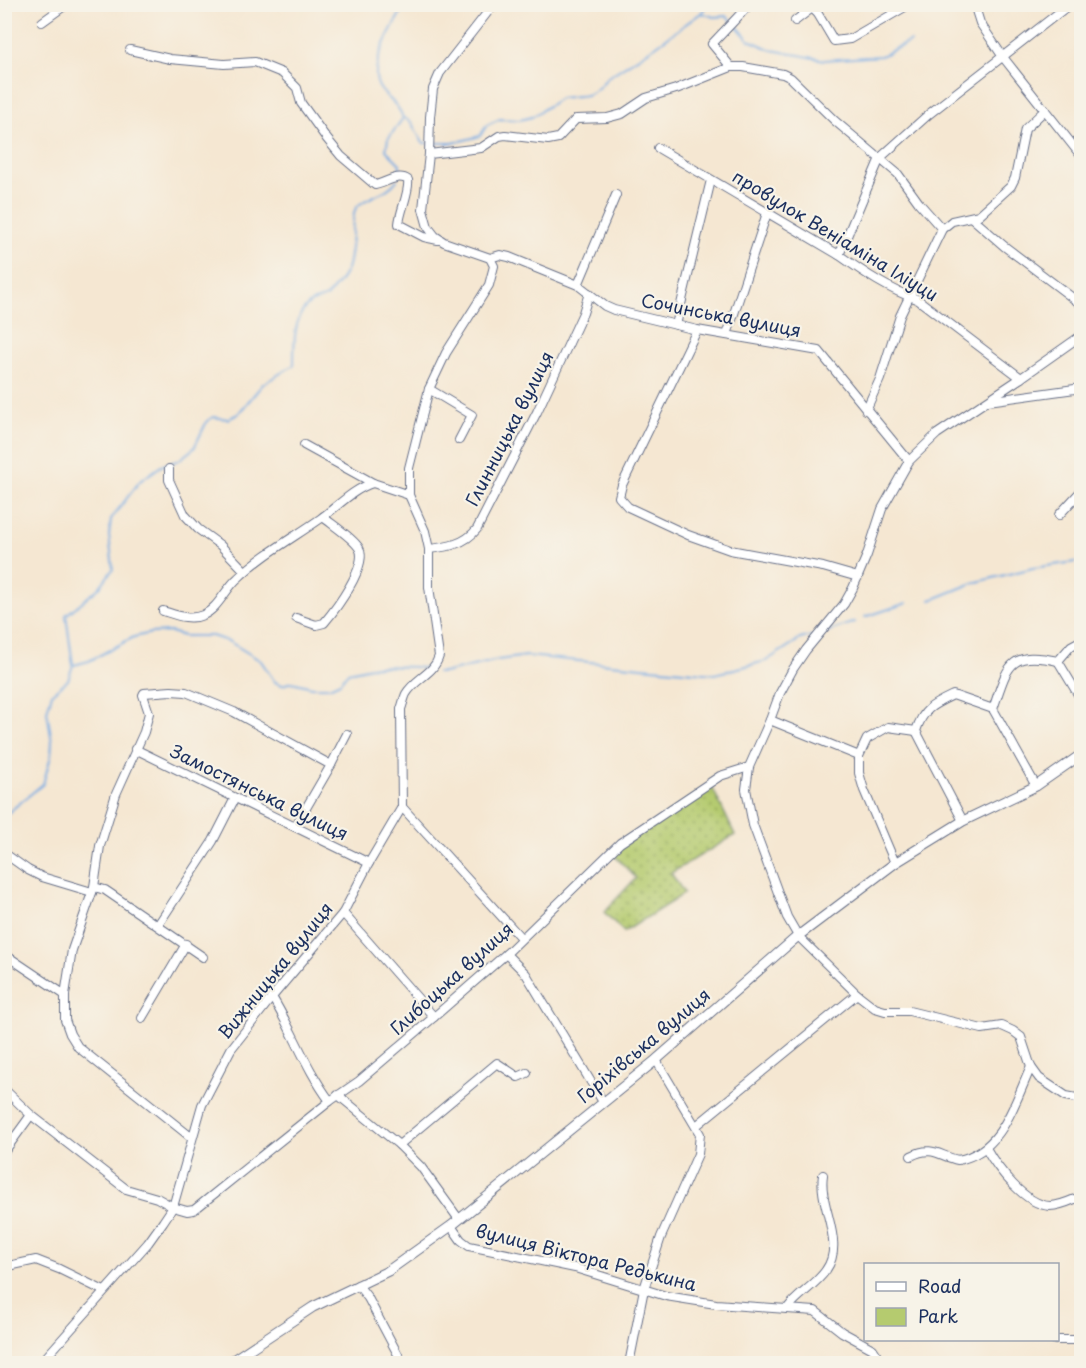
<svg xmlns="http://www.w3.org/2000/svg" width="1086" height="1368" viewBox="0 0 1086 1368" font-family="'Playpen Sans',sans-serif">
	<defs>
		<pattern id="green-dots" width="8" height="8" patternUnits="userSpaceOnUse" patternTransform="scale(1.5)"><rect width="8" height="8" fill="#b5cb6f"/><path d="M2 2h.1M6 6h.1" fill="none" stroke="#92a55e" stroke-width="1.8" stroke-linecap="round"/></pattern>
	</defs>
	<rect width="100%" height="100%" fill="#f7f3e8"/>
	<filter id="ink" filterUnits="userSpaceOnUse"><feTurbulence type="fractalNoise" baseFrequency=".0167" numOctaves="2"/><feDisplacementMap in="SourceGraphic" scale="12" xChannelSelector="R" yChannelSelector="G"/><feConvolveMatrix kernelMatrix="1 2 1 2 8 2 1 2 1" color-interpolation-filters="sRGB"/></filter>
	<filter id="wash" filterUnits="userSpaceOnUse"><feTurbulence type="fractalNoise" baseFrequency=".008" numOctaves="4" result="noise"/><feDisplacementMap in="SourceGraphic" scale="24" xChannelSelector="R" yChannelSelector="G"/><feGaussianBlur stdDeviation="1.35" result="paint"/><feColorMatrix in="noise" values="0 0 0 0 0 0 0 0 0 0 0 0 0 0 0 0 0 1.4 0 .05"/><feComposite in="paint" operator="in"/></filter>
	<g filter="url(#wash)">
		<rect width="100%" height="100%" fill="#f5e7d2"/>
		<polygon fill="url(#green-dots)" stroke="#687d66" stroke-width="1.5" points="711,785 735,835 671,873 684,893 673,901 624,932 604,912 636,878 614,855 622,846"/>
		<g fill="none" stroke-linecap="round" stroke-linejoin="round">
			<g stroke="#76abe3" stroke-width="2">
				<polyline points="702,13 714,17 726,16 732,21"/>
				<polyline points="735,24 749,40 772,50 825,60 881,56 911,41"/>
				<polyline points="404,118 411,122 423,143 427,143"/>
				<polyline points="432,143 453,143 480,136 487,125 500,119 519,120 532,117 560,98 587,95 596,90 608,77 654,47 701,13 708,4"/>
				<path d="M399 175 400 164 386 150 388 139 403 118C399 105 389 100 381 90 364 69 395 23 406 4"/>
				<polyline points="931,600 973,583 1033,568 1075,562"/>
				<polyline points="865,617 907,603"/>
				<polyline points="826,632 855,622"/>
				<polyline points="74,665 89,661 134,637 151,633 170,632 184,636 212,636 230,642 261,661 275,682 282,685 292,682 312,687 329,687 340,682 348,672 376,666 415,667 425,669"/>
				<polyline points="437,673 444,673 498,660 527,656 715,674 766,661 800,639 811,636"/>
				<path d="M4 816 43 784 51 756 52 742 47 711 52 693 68 680 73 665 66 615 99 588 113 569 109 535 111 519 140 481 161 466 179 460 194 448 207 421 213 417 228 419 238 414 263 384 294 365C294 346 293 316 309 304 314 300 321 300 326 297 332 291 342 279 346 271 354 255 350 217 356 208 365 196 387 195 397 180"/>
			</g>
		</g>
	</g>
	<g filter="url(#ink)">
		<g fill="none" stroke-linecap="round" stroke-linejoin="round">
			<g stroke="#676f87" stroke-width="10">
				<g id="minor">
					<polyline points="974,4 980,23 1003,57 1082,157"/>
					<polyline points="795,21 812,8 818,14 834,41 850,39 910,4"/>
					<polyline points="42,22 67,4"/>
					<path d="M130 50 170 59 224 64 255 62 282 73 297 88 301 103 327 139 341 156 375 185C386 183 398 173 408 180 410 191 400 211 399 224L424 237 438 240"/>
					<polyline points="731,67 712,44 750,4"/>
					<path d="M658 148 839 255C863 272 889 290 917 299L1021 378"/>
					<polyline points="429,154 481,148 499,136 505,135 548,140 558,138 576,119 607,118 622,114 646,98 676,89 731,67 743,67 783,74 791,78 835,121 898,174 919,203 942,229"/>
					<polyline points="972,218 1004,246 1082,305"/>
					<polyline points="839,255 880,158 929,114 1070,4"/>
					<polyline points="490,258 500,255 509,257 578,285 605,306 614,310 697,330 819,351 909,461"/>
					<polyline points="578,285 616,195"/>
					<polyline points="676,325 711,180"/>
					<polyline points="697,330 622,485 619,497 628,507 688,535 730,550 823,567 858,577"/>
					<polyline points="727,335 767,213"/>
					<polyline points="1082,335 1021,378 937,434 909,461 882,509 867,555 853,588 844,604 806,650 793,669 780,693 770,720 749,767 746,789 753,825 787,917 798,936 857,994 875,1008 885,1011 909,1011 982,1029 1002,1026 1013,1031 1021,1037 1031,1067 1039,1078 1066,1096 1082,1099"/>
					<polyline points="429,389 472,415 459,440"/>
					<polyline points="988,401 1082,388"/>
					<polyline points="866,410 880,379 900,316 942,229 952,221 979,215 1011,186 1015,178 1025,129 1045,110"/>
					<polyline points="304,445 373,483 409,495"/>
					<polyline points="169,469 169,480 185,515 198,529 220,545 245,571"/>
					<polyline points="1059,515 1082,490"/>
					<path d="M429 549C448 547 465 544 477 529L537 412 583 313 589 293"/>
					<path d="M163 611C176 615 190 621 203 615 218 609 226 588 238 578 262 555 293 538 320 519 337 507 353 489 373 483"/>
					<path d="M296 618 316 625 324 623C335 610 369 565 359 548 353 538 333 525 323 517"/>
					<polyline points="1082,640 1071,646 1058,661 1082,701"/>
					<polyline points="770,720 859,756"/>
					<polyline points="135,749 369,863"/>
					<polyline points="331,765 347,734"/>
					<path d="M1036 786 993 709C1008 666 1008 650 1058 661"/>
					<polyline points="402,807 521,938"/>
					<path d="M963 821 916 731C923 709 932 705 953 695L993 709"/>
					<polyline points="4,853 28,870 42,877 92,892"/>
					<polyline points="895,863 864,790 859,773 859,756 867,739 888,727 916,731"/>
					<polyline points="94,887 105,890 203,957"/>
					<polyline points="343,913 434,1017"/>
					<polyline points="158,925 213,841 235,798"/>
					<polyline points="4,954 65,995"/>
					<polyline points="506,954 526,974 603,1102"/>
					<path d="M272 997C293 1031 306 1069 330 1101"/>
					<polyline points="142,1018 186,944"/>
					<polyline points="4,1089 31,1115 126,1189 157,1198 173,1207 187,1211 194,1210 330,1101 359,1081 434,1017 506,954 620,843 720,776 749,767"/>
					<polyline points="338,1095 399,1145 421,1167 458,1218"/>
					<polyline points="696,1126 857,994"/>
					<polyline points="192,1138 78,1047 70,1034 65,1020 65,995 72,950 94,887 100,846 116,794 144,732 149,713 143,695 144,693 171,691 186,692 234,712 331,765 295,827"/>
					<polyline points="399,1145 497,1063 518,1077 527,1073"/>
					<path d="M986 1148C997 1168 1025 1205 1050 1206 1061 1206 1072 1200 1082 1196"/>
					<polyline points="4,1152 31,1115"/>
					<path d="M911 1156C933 1145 939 1156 958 1160 1003 1151 1014 1103 1031 1067"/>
					<polyline points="451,1226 461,1240 469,1246 575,1268 666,1296 716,1304 815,1311 842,1332 873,1349 883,1364"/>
					<polyline points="4,1267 36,1260 59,1269 104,1291"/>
					<polyline points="358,1285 368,1298 403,1364"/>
					<path d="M787 1309C798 1294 816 1285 826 1270 846 1242 818 1206 823 1175"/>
					<polyline points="1055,1340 1082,1340"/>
					<path d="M40 1364 148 1243 163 1222 173 1207 202 1105 231 1049 272 997 343 913 369 863 402 807 401 709C403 704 404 698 406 694 415 678 434 674 439 656L429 587V549L425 531 409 495V468L429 389 446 353 489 285 494 266 490 258 444 242 435 236 428 227 423 209 429 154 430 117 433 89 440 73 494 4"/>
					<polyline points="629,1364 644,1289 661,1237 698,1154 700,1134 656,1060"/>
				</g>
			</g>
			<g stroke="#676f87" stroke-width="11">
				<polyline id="tertiary" points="227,1364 313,1307 388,1271 451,1226 656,1060 798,936 895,863 963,821 1036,786 1082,754"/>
			</g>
			<use href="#minor" stroke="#fff" stroke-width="8"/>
			<use href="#tertiary" stroke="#fff" stroke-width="9"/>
		</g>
	</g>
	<g text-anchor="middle" stroke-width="4.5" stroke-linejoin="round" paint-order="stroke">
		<g font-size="18" fill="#1b2f5e" stroke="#f7f3e8">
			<text transform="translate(835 236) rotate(31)" y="6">провулок Веніаміна Іліуци</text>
			<text transform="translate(721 316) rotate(11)" y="6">Сочинська вулиця</text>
			<text transform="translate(510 429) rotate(-63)" y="6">Глинницька вулиця</text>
			<text transform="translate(259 793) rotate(26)" y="6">Замостянська вулиця</text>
			<text transform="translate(276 971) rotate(-51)" y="6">Вижницька вулиця</text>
			<text transform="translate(452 979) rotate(-42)" y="6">Глибоцька вулиця</text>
			<text transform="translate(644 1046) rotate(-40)" y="6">Горіхівська вулиця</text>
			<text transform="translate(586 1258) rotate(14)" y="6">вулиця Віктора Редькина</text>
		</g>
	</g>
	<rect width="1086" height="1368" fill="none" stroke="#f7f3e8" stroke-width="24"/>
	<rect x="864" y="1263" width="195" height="78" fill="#f7f3e8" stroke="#9fa5b1" stroke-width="1.5"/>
	<rect x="876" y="1282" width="30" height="9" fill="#ffffff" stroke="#9fa5b1" stroke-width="1.5"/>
	<text x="918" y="1293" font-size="18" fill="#1b2f5e">Road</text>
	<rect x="876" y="1308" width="30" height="18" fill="#b5cb6f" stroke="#9fa5b1" stroke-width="1.5"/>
	<text x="918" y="1323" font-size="18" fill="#1b2f5e">Park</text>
</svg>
